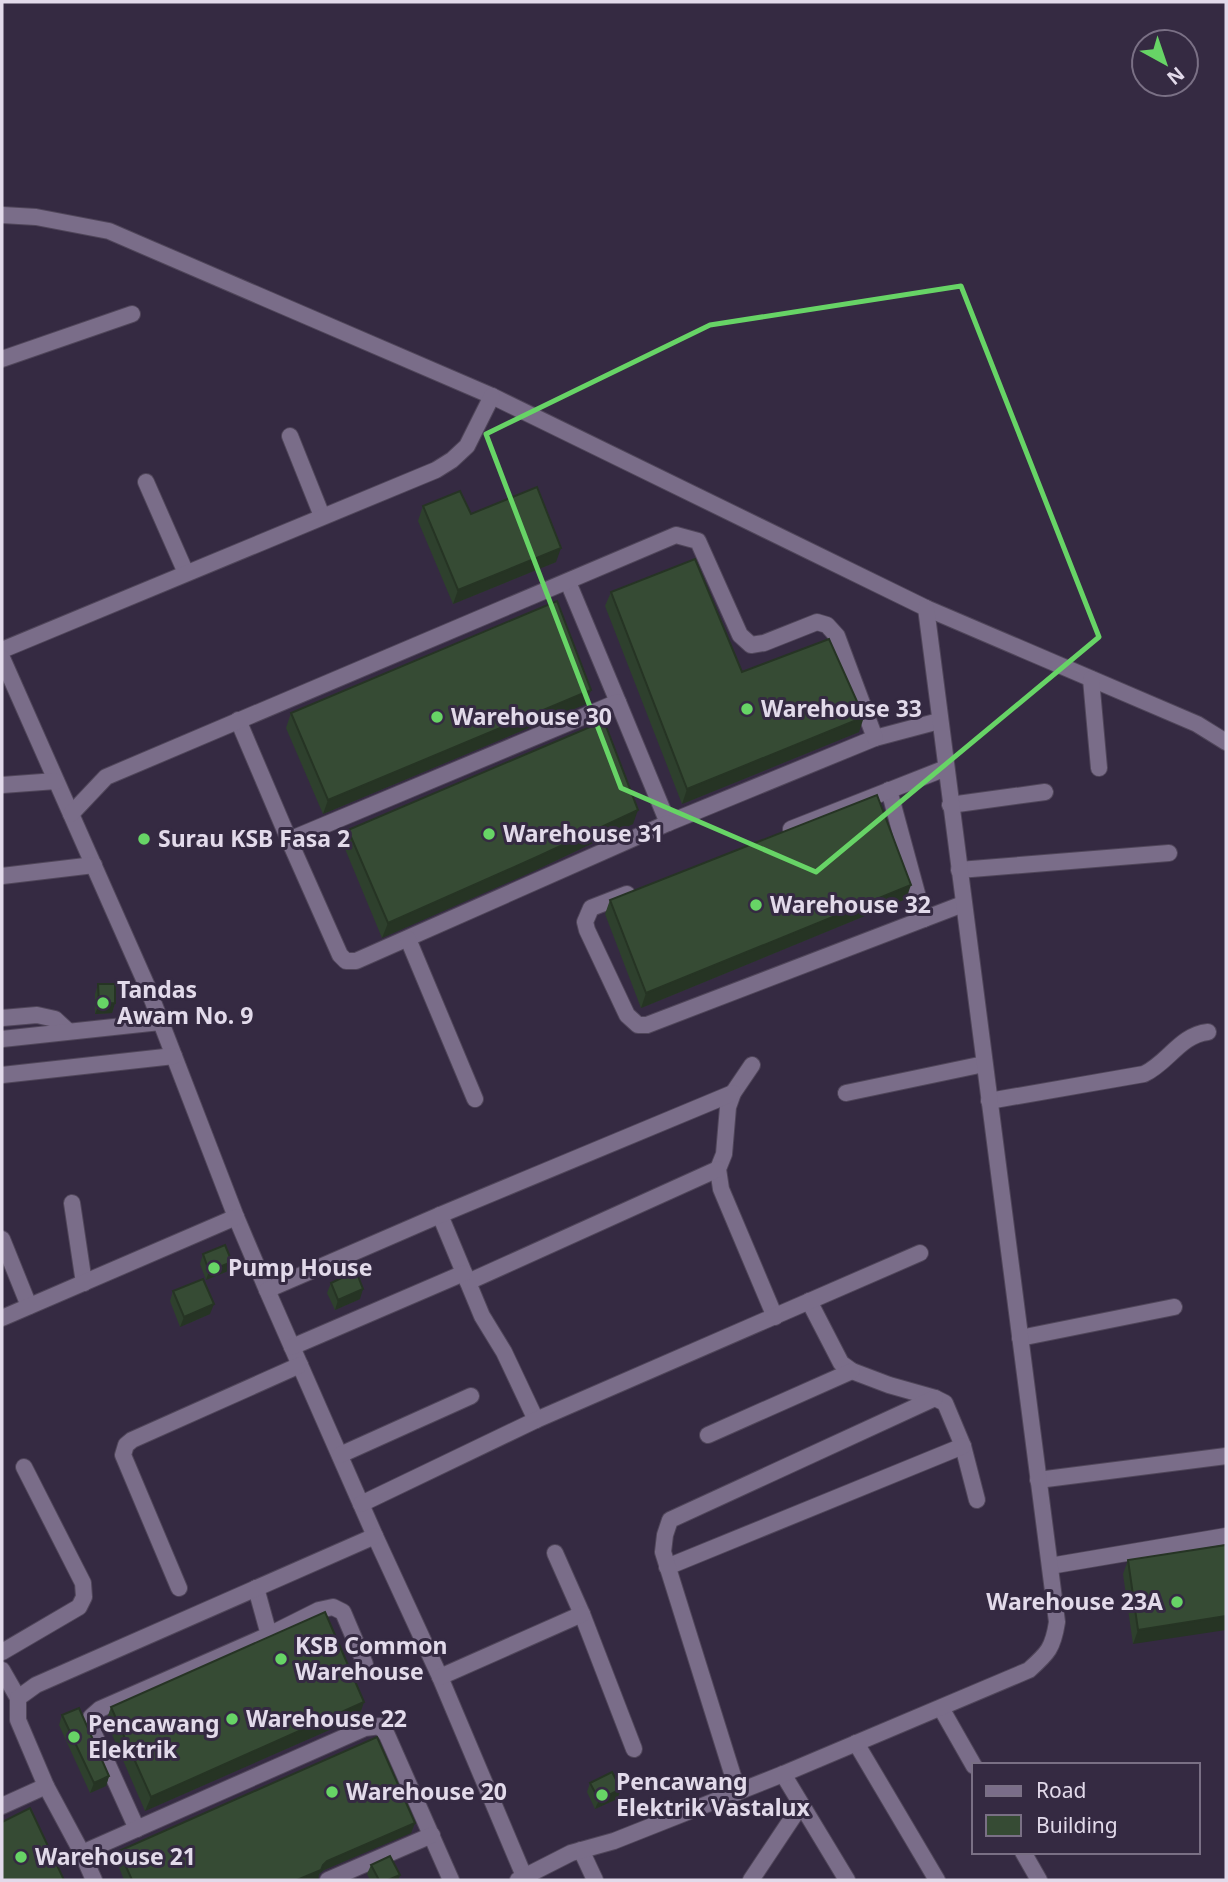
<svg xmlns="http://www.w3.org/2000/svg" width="1228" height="1882" viewBox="0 0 1228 1882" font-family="'Noto Sans',sans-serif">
	<rect width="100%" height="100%" fill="#352a42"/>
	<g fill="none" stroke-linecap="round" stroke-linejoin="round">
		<g stroke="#50465a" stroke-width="18">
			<g id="minor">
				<polyline points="2,215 36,217 109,231 146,247 492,396 926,608 1197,724 1226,742"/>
				<polyline points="2,359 132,314"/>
				<polyline points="290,436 322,516"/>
				<polyline points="146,482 186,573"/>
				<polyline points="568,582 618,702"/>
				<polyline points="2,650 436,470 452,460 467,446 492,396"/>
				<polyline points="2,658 147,986 236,1217 267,1290 375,1536 440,1677 524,1876"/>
				<polyline points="1091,679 1099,768"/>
				<polyline points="238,720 289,840 618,702 668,823 875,738 939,721"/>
				<polyline points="2,785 56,781"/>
				<polyline points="889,790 924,919"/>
				<polyline points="950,805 1045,792"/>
				<polyline points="71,814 106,777 676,535 698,541 740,635 751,645 764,643 817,622 827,625 837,636 875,738"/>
				<polyline points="791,829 946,768"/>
				<polyline points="289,840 340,955 346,961 356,961 668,823"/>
				<polyline points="959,870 1169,853"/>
				<polyline points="2,876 94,865"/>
				<polyline points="627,894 591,908 585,922 587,930 627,1015 638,1025 647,1025 963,904"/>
				<polyline points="408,939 475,1099"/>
				<polyline points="2,1018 37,1015 55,1019 68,1031"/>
				<polyline points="2,1039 160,1022"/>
				<polyline points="752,1065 733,1093 728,1107 724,1154 718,1169 721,1189 775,1317"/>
				<polyline points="2,1075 174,1056"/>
				<polyline points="846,1093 984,1064"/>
				<path d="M989 1101 1144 1074C1168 1063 1180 1035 1208 1032"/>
				<polyline points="72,1203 84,1283"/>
				<polyline points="440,1215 482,1316 504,1352 536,1420"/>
				<polyline points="2,1239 29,1306"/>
				<polyline points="468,1282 718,1169"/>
				<polyline points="267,1290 440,1215 733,1093"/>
				<polyline points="809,1301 841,1363 852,1371 889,1385 935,1398 945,1403 963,1446 977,1500"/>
				<polyline points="2,1318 236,1217"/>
				<polyline points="1020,1338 1174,1307"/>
				<polyline points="292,1347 464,1273"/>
				<polyline points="708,1435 852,1371"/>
				<polyline points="340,1455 471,1396"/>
				<polyline points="1038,1480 1226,1456"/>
				<polyline points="361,1504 536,1420 920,1253"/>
				<polyline points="555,1553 582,1614 634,1749"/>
				<polyline points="1050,1566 1226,1536"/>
				<polyline points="667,1567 963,1446"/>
				<polyline points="179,1588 123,1455 126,1445 132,1440 300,1365"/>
				<polyline points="269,1635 319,1610 333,1607 343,1612 365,1664"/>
				<polyline points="2,1652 79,1607 84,1597 83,1583 24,1467"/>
				<polyline points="2,1670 18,1698"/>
				<polyline points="440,1677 582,1614"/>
				<polyline points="941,1708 974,1766"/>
				<polyline points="856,1743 937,1880"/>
				<polyline points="783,1774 847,1880"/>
				<polyline points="738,1792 663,1552 665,1535 670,1520 935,1398"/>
				<polyline points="2,1806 46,1786"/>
				<polyline points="137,1829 90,1725 91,1717 100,1709 269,1635 256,1588"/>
				<polyline points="581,1850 595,1880"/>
				<polyline points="1023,1852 1039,1880"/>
				<polyline points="82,1853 365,1728 380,1726 387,1735 451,1880"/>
				<polyline points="94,1880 82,1853 46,1786 18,1720 18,1698 36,1685 375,1536"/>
				<polyline points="328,1880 432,1835"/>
				<path d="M518 1880 571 1853 614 1841 783 1774 1029 1670C1048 1653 1053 1648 1057 1622L926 608"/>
				<polyline points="751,1880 801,1805"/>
			</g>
		</g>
		<use href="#minor" stroke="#7a6d89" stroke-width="16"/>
	</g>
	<g fill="#2e402d">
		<polygon points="423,506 471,514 556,562 453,604 418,521"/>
		<polygon points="611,592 742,672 859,732 682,804 605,606"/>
		<polygon points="591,690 586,704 323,814 286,728 291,713"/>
		<polygon points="633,824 534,871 382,938 343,844 348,830"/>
		<polygon points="906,899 641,1008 605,914 610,900"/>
		<polygon points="98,984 115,1003 112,1013 95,1014 95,994"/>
		<polygon points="203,1254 228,1271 206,1280 200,1264"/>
		<polygon points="331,1283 360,1299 335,1310 327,1293"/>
		<polygon points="173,1291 210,1314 180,1327 170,1301"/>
		<polygon points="1226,1545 1133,1644 1123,1574 1128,1560"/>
		<polygon points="111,1707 359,1717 145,1811 106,1721"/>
		<polygon points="62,1715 109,1776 106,1786 90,1793 59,1725"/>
		<polygon points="590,1783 621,1789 617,1799 595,1809 587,1792"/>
		<polygon points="415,1823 411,1833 324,1870 319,1874 318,1879 315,1880 124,1880 116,1860 119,1851"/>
		<polygon points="371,1865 400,1875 398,1880 370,1880 367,1874"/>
	</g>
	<g fill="#263424">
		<polygon points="561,548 556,562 453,604 458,590"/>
		<polygon points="591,690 586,704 323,814 328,800"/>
		<polygon points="864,717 859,732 682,804 687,789"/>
		<polygon points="638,810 633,824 534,871 382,938 388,923"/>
		<polygon points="911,885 906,899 641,1008 646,993"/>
		<polygon points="115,1003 112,1013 95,1014 99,1004"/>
		<polygon points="232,1262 228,1271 206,1280 209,1271"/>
		<polygon points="363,1289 360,1299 335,1310 338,1300"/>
		<polygon points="214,1304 210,1314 180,1327 184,1317"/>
		<polygon points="1226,1616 1226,1630 1133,1644 1138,1630"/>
		<polygon points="364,1702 359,1717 145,1811 151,1797"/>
		<polygon points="109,1776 106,1786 90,1793 94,1783"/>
		<polygon points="621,1789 617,1799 595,1809 599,1800"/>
		<polygon points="415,1823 411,1833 324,1870 319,1874 318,1879 315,1880 297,1880 327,1861"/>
		<polygon points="400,1875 398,1880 388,1880"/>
	</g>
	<g fill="#364b34" stroke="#263424" stroke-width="2">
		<polygon points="537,487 561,548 458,590 423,506 460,491 471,514"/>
		<polygon points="695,559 742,672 829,639 864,717 687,789 611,592"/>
		<polygon points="557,601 591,690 328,800 291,713"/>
		<polygon points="604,721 638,810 539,856 388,923 348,830"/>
		<polygon points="877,795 911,885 646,993 610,900"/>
		<polygon points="98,984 115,984 115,1003 99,1004"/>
		<polygon points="225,1245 232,1262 209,1271 203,1254"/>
		<polygon points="356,1271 363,1289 338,1300 331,1283"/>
		<polygon points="203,1279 214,1304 184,1317 173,1291"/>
		<polygon points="1226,1545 1226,1616 1138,1630 1128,1560"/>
		<polygon points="325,1612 364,1702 151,1797 111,1707"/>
		<polygon points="79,1708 109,1776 94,1783 62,1715"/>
		<polygon points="377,1737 415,1823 327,1861 323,1865 321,1870 297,1880 132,1880 119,1851"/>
		<polygon points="612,1772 621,1789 599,1800 590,1783"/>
		<polygon points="30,1808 64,1880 2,1880 2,1822"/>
		<polygon points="390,1856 400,1875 388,1880 379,1880 371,1865"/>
	</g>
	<path fill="none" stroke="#67d466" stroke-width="5" stroke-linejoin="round" d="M961 286 1099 637 816 872 621 788 486 434 710 325Z"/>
	<g fill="#67d466" stroke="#352a42" stroke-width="2.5">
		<circle cx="747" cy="709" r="7"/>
		<circle cx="437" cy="717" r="7"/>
		<circle cx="489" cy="834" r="7"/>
		<circle cx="144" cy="839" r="7"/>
		<circle cx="756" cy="905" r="7"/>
		<circle cx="103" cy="1003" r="7"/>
		<circle cx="214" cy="1268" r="7"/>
		<circle cx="1177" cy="1602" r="7"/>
		<circle cx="281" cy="1659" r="7"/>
		<circle cx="232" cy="1719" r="7"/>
		<circle cx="74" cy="1737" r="7"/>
		<circle cx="332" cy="1792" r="7"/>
		<circle cx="602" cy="1795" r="7"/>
		<circle cx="21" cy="1857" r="7"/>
	</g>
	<g text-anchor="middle" stroke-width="6" stroke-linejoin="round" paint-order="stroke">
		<g font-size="23" font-weight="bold" fill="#e2daea" stroke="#352a42" text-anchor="start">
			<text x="761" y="717">Warehouse 33</text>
			<text x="451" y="725">Warehouse 30</text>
			<text x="503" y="842">Warehouse 31</text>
			<text x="158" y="847">Surau KSB Fasa 2</text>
			<text x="770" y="913">Warehouse 32</text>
			<text x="117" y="998">Tandas<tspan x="117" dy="26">Awam No. 9</tspan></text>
			<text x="228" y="1276">Pump House</text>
			<text x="1163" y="1610" text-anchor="end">Warehouse 23A</text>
			<text x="295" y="1654">KSB Common<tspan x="295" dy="26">Warehouse</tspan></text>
			<text x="246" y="1727">Warehouse 22</text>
			<text x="88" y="1732">Pencawang<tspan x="88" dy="26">Elektrik</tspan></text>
			<text x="616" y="1790">Pencawang<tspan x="616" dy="26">Elektrik Vastalux</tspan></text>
			<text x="346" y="1800">Warehouse 20</text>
			<text x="35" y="1865">Warehouse 21</text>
		</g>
	</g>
	<rect width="1228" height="1882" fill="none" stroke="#e2daea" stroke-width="7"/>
	<rect x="972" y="1763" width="228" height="91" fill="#352a42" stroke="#7a7085" stroke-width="2"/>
	<rect x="986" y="1786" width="35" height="10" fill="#7a6d89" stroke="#7a7085" stroke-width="2"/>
	<text x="1036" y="1798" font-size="21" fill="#e2daea">Road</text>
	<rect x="986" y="1815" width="35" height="21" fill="#364b34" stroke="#7a7085" stroke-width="2"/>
	<text x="1036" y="1833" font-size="21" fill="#e2daea">Building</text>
	<g transform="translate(1165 63) rotate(140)"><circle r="33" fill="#352a42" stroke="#7a7085" stroke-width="2"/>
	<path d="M0-5L12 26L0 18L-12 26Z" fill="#67d466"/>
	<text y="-10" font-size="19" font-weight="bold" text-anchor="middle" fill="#e2daea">N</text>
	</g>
</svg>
